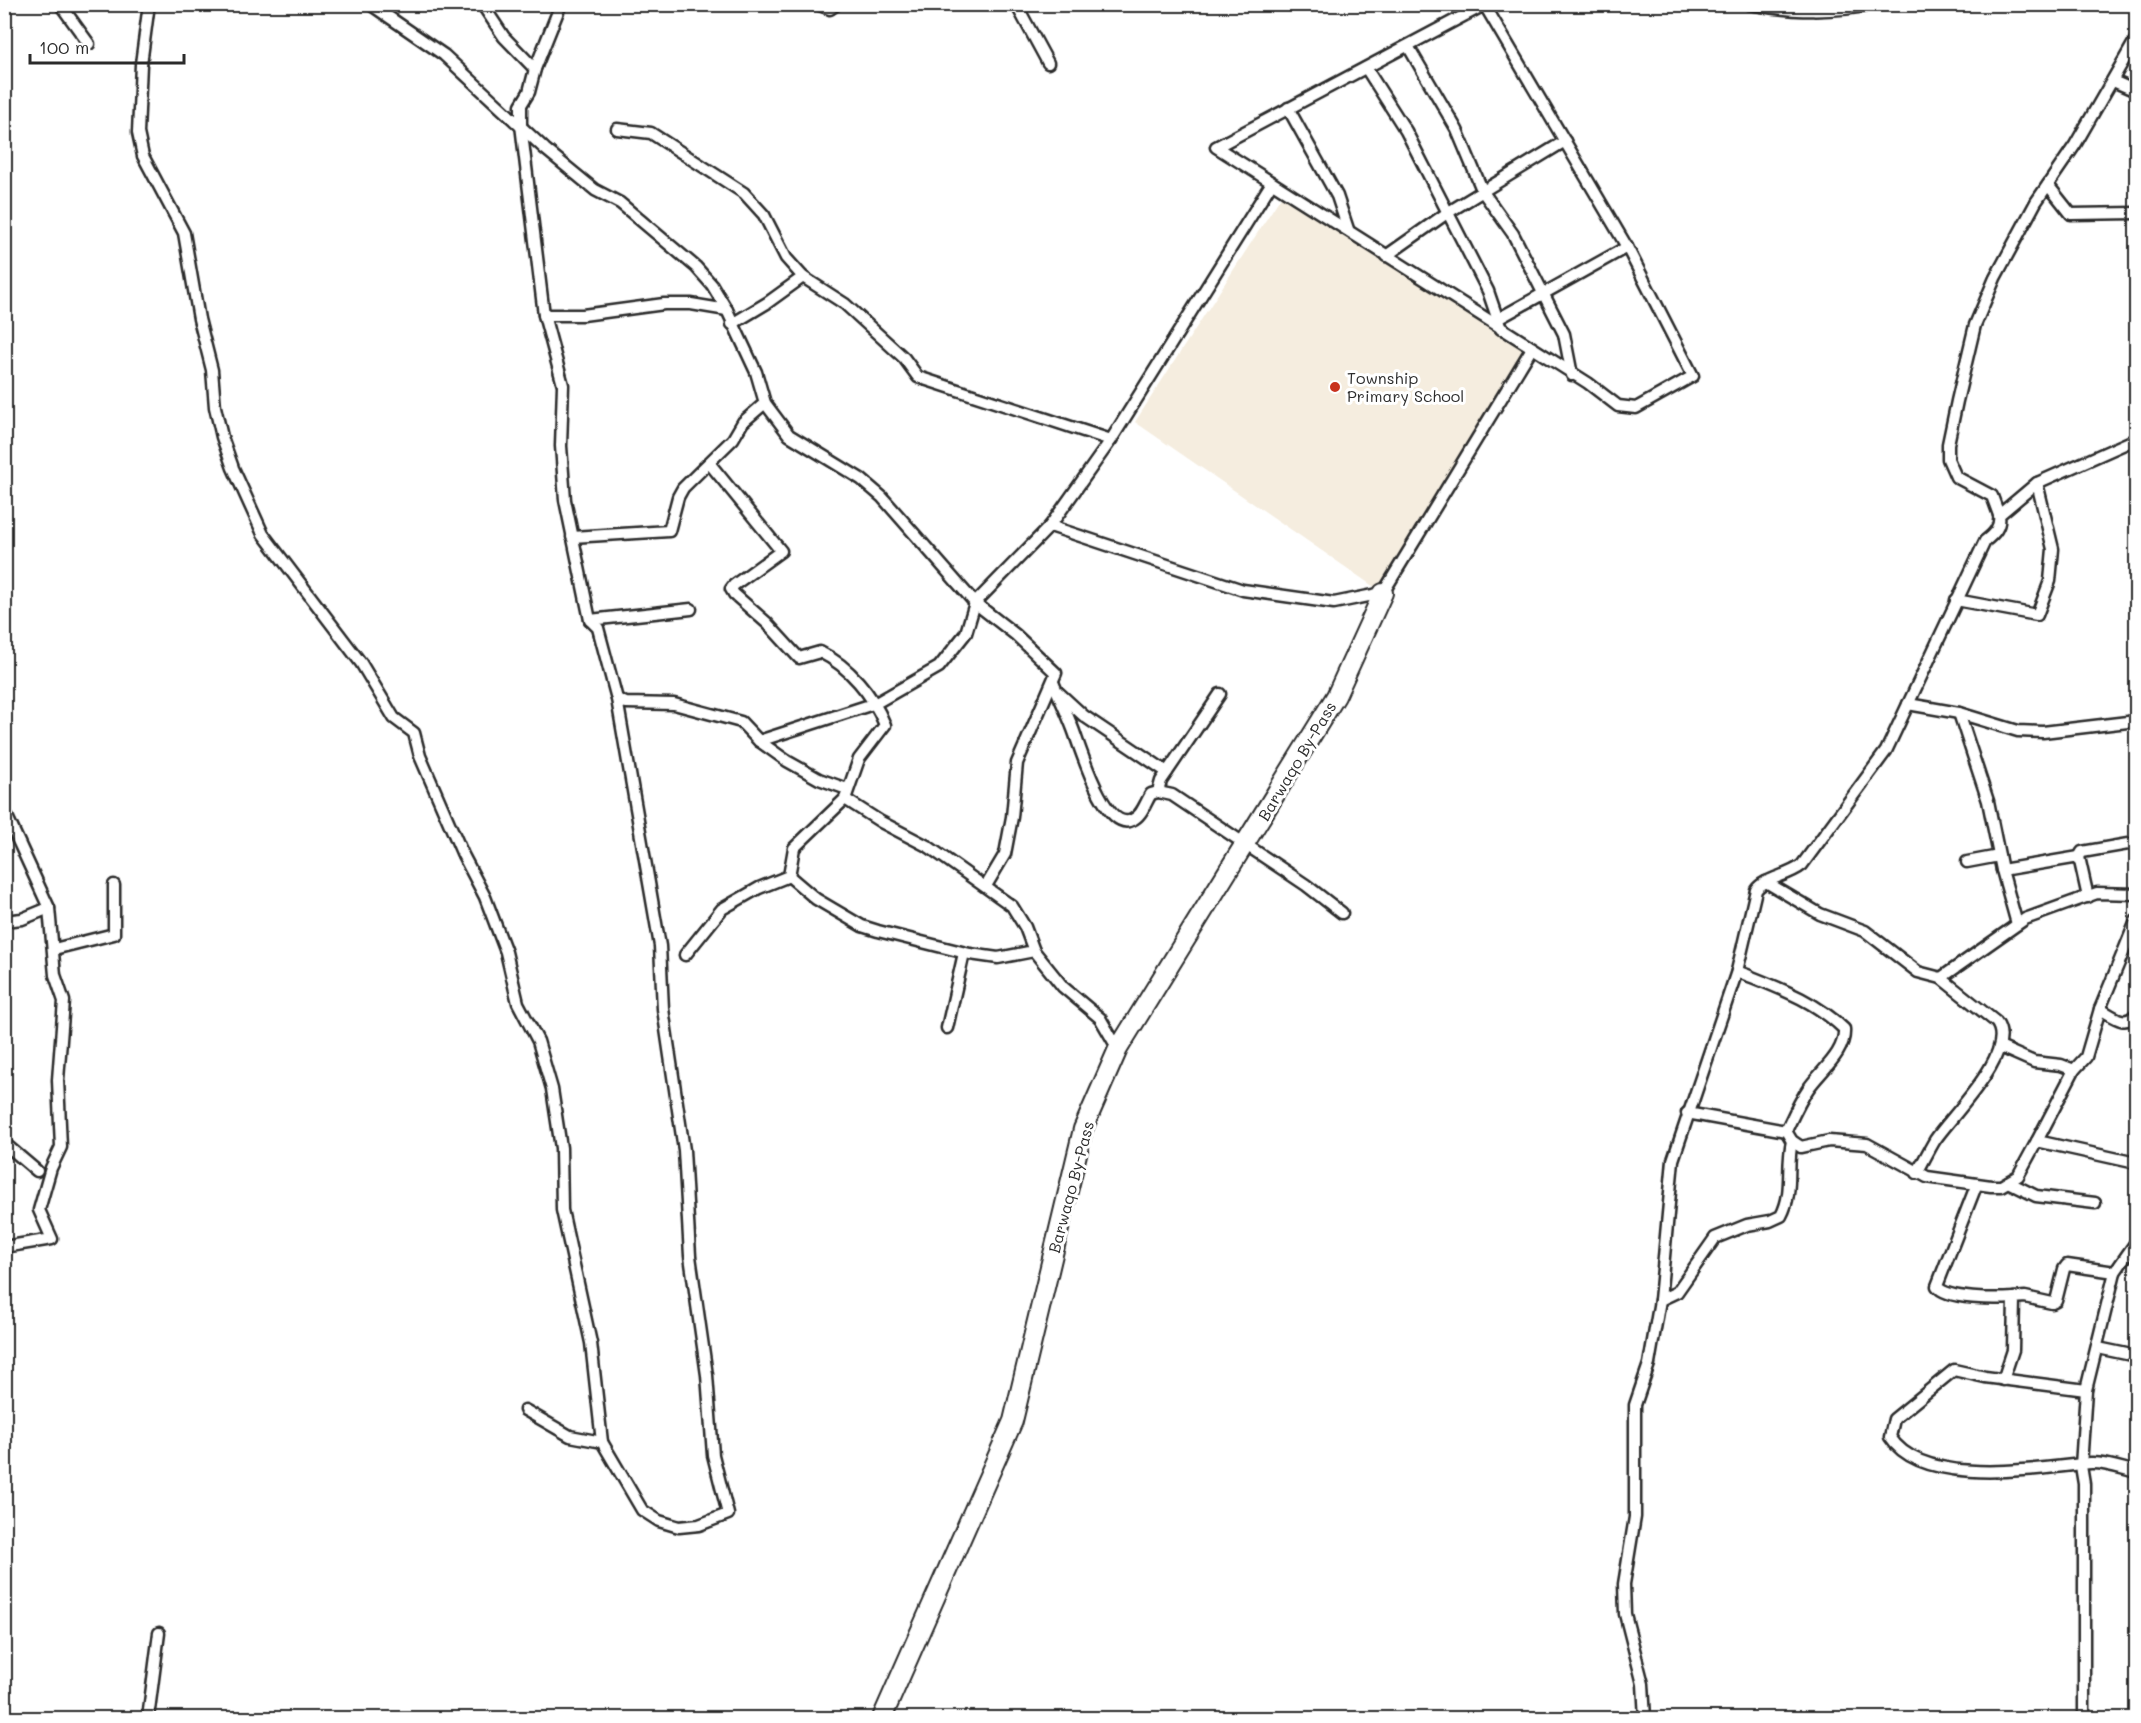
<svg xmlns="http://www.w3.org/2000/svg" width="2141" height="1723" viewBox="0 0 2141 1723" font-family="Mali,sans-serif">
	<rect width="100%" height="100%" fill="#fff"/>
	<filter id="ink" filterUnits="userSpaceOnUse"><feTurbulence type="fractalNoise" baseFrequency=".0167" numOctaves="2"/><feDisplacementMap in="SourceGraphic" scale="12" xChannelSelector="R" yChannelSelector="G"/><feConvolveMatrix kernelMatrix="1 2 1 2 8 2 1 2 1" color-interpolation-filters="sRGB"/></filter>
	<g filter="url(#ink)">
		<polygon fill="#f5eddf" points="1284,192 1535,352 1383,593 1135,422"/>
		<g fill="none" stroke-linecap="round" stroke-linejoin="round">
			<g stroke="#2b2b2b" stroke-width="15">
				<g id="minor">
					<polyline points="60,4 89,44"/>
					<polyline points="149,4 141,64 138,133 143,156 184,233 199,319 212,370 215,407 222,437 233,468 263,534 361,663 394,718 414,733 420,756 463,855 485,897 506,952 518,1003 538,1041 552,1089 561,1148 562,1210 591,1343 602,1442"/>
					<polyline points="370,4 444,55 545,149 595,190 620,203 696,267 712,285 727,310 756,372 765,403 789,435 861,479 882,497 975,603 1016,635 1056,673 1017,763 1012,817 1005,854 986,886"/>
					<polyline points="482,4 504,37 535,69"/>
					<polyline points="817,4 830,9 837,4"/>
					<polyline points="1016,4 1048,63"/>
					<polyline points="1484,4 1627,247 1693,376 1636,408 1618,406 1588,383 1216,147 1484,5"/>
					<path d="M1749 4C1794 12 1832 13 1877 4"/>
					<polyline points="1408,46 1457,130 1483,192 1513,234 1564,334 1572,375"/>
					<polyline points="1366,68 1406,131 1488,291 1501,329"/>
					<polyline points="2113,81 2136,91"/>
					<polyline points="1288,108 1337,196 1348,229"/>
					<polyline points="617,129 651,133 744,193 764,215 786,258 803,277 845,304 904,358 918,377 1111,440"/>
					<polyline points="2048,185 2071,214 2136,213"/>
					<polyline points="1386,256 1447,213 1565,141"/>
					<polyline points="544,315 583,315 664,304 691,304 727,310"/>
					<polyline points="1496,320 1627,247"/>
					<polyline points="732,324 767,303 803,277"/>
					<polyline points="1999,515 1992,496 1956,477 1948,459 1948,444 1957,401 1975,325 1995,278 2036,202 2075,145 2136,39"/>
					<polyline points="1050,526 1243,590 1334,603 1383,593 1532,348"/>
					<polyline points="572,537 669,531 678,497 683,488 733,439 743,422 765,403"/>
					<polyline points="1956,600 2037,615 2050,581 2053,549 2037,483"/>
					<polyline points="590,620 691,609"/>
					<path d="M1053 682C1059 697 1067 713 1073 729 1080 747 1105 833 1132 820 1142 816 1145 803 1151 794L1158 792 1172 795 1306 885 1342 913"/>
					<polyline points="1059,693 1084,716 1167,772"/>
					<polyline points="617,699 626,703 674,704 741,722 759,741 787,761 819,779 847,789"/>
					<polyline points="1908,704 1959,713 2018,731 2043,732 2136,721"/>
					<polyline points="1959,713 1988,801 2002,870 2017,924"/>
					<polyline points="759,741 876,703 939,667 966,633 975,603 1050,526 1111,440 1271,184"/>
					<polyline points="1158,792 1161,781 1220,694"/>
					<polyline points="845,799 881,822 929,847 1012,906 1025,927 1034,951 1063,987 1100,1018 1118,1049"/>
					<polyline points="4,810 49,908 55,975 64,1001 58,1080 61,1147 51,1168 39,1210 52,1239 4,1247"/>
					<polyline points="1967,862 1999,856"/>
					<polyline points="2002,870 2079,857"/>
					<polyline points="789,876 816,899 862,926 878,931 970,954 998,958 1034,951"/>
					<polyline points="1766,882 1820,914 1865,931 1918,972 1941,978 2025,919 2097,893 2136,894"/>
					<polyline points="2088,897 2079,857 2082,852 2128,844"/>
					<polyline points="4,921 22,919 49,908"/>
					<polyline points="54,949 114,934 114,885"/>
					<path d="M685 955 722 909 759 888 789 876 794 848 845 799 859 759 885 725C873 695 849 666 820 652L799 658 767 623 734 594 731 589 734 585 781 551 710 464"/>
					<path d="M1737 971C1776 987 1813 999 1844 1029 1846 1053 1820 1071 1808 1089 1799 1102 1793 1116 1786 1131"/>
					<path d="M2100 1009C2113 1016 2125 1028 2136 1014"/>
					<polyline points="947,1028 964,953"/>
					<polyline points="2000,1047 2034,1062 2061,1065 2074,1070"/>
					<polyline points="1687,1113 1786,1131 1792,1141 1801,1147 1829,1141 1867,1144 1927,1177 1991,1186 2001,1186 2018,1176 2037,1141 2136,1163"/>
					<polyline points="2037,1141 2074,1070 2086,1057 2100,1009 2136,921"/>
					<polyline points="4,1143 37,1171"/>
					<path d="M1917 1173C1923 1162 1929 1150 1935 1140 1951 1116 2019 1051 1996 1022L1941 978"/>
					<polyline points="2008,1182 2036,1196 2095,1203"/>
					<path d="M1976 1186 1937 1286C1946 1300 1997 1299 2014 1298"/>
					<path d="M1660 1300 1677 1292 1715 1238 1747 1225 1770 1221 1781 1216C1794 1192 1786 1167 1792 1141"/>
					<polyline points="2098,1348 2136,1356"/>
					<polyline points="2003,1380 2013,1350 2014,1298 2025,1297 2052,1303 2056,1301 2064,1269 2067,1265 2115,1272"/>
					<path d="M2086 1390 1985 1377 1954 1370 1894 1419 1890 1437C1923 1489 2040 1468 2091 1463 2105 1462 2123 1469 2136 1472"/>
					<polyline points="525,1410 570,1436 602,1442 642,1510 659,1521 679,1527 699,1525 728,1514 713,1455 707,1375 690,1256 684,1150 663,1009 660,946 617,699 598,628 590,620 565,500 561,446 563,385 544,315 521,125 521,105 529,92 535,69 561,4"/>
					<polyline points="148,1718 159,1633"/>
					<path d="M1645 1718 1643 1684 1625 1614 1624 1584 1635 1517V1405L1649 1364 1660 1300 1673 1160 1737 971 1756 890C1764 878 1789 876 1802 865L1886 751 1985 541C1994 534 2001 527 1999 515L2037 483 2136 439"/>
					<polyline points="2084,1718 2084,1484 2081,1466 2086,1390 2115,1272 2136,1242"/>
				</g>
			</g>
			<g stroke="#2b2b2b" stroke-width="22">
				<polyline id="trunk" points="882,1718 1013,1421 1083,1129 1118,1049 1336,696 1383,593"/>
			</g>
			<use href="#minor" stroke="#fff" stroke-width="10"/>
			<use href="#trunk" stroke="#fff" stroke-width="18"/>
		</g>
	</g>
	<circle fill="#c8321e" stroke="#fff" stroke-width="2" cx="1335" cy="387" r="6"/>
	<g text-anchor="middle" stroke-width="6" stroke-linejoin="round" paint-order="stroke">
		<g font-size="16" fill="#2b2b2b" stroke="#fff" text-anchor="start">
			<text x="1347" y="384">Township<tspan x="1347" dy="18">Primary School</tspan></text>
		</g>
		<g font-size="16" fill="#2b2b2b" stroke="#fff">
			<text transform="translate(1297 761) rotate(-59)" y="6">Barwaqo By-Pass</text>
			<text transform="translate(1071 1187) rotate(-75)" y="6">Barwaqo By-Pass</text>
		</g>
	</g>
	<rect width="2141" height="1723" fill="none" stroke="#fff" stroke-width="24"/>
	<rect x="12" y="12" width="2117" height="1699" fill="none" stroke="#2b2b2b" stroke-width="2" filter="url(#ink)"/>
	<path d="M30 54v9h154v-9" fill="none" stroke="#2b2b2b" stroke-width="3"/>
	<text x="39" y="54" font-size="18" fill="#2b2b2b" stroke="#ffffff" stroke-width="4.5" paint-order="stroke">100 m</text>
</svg>
